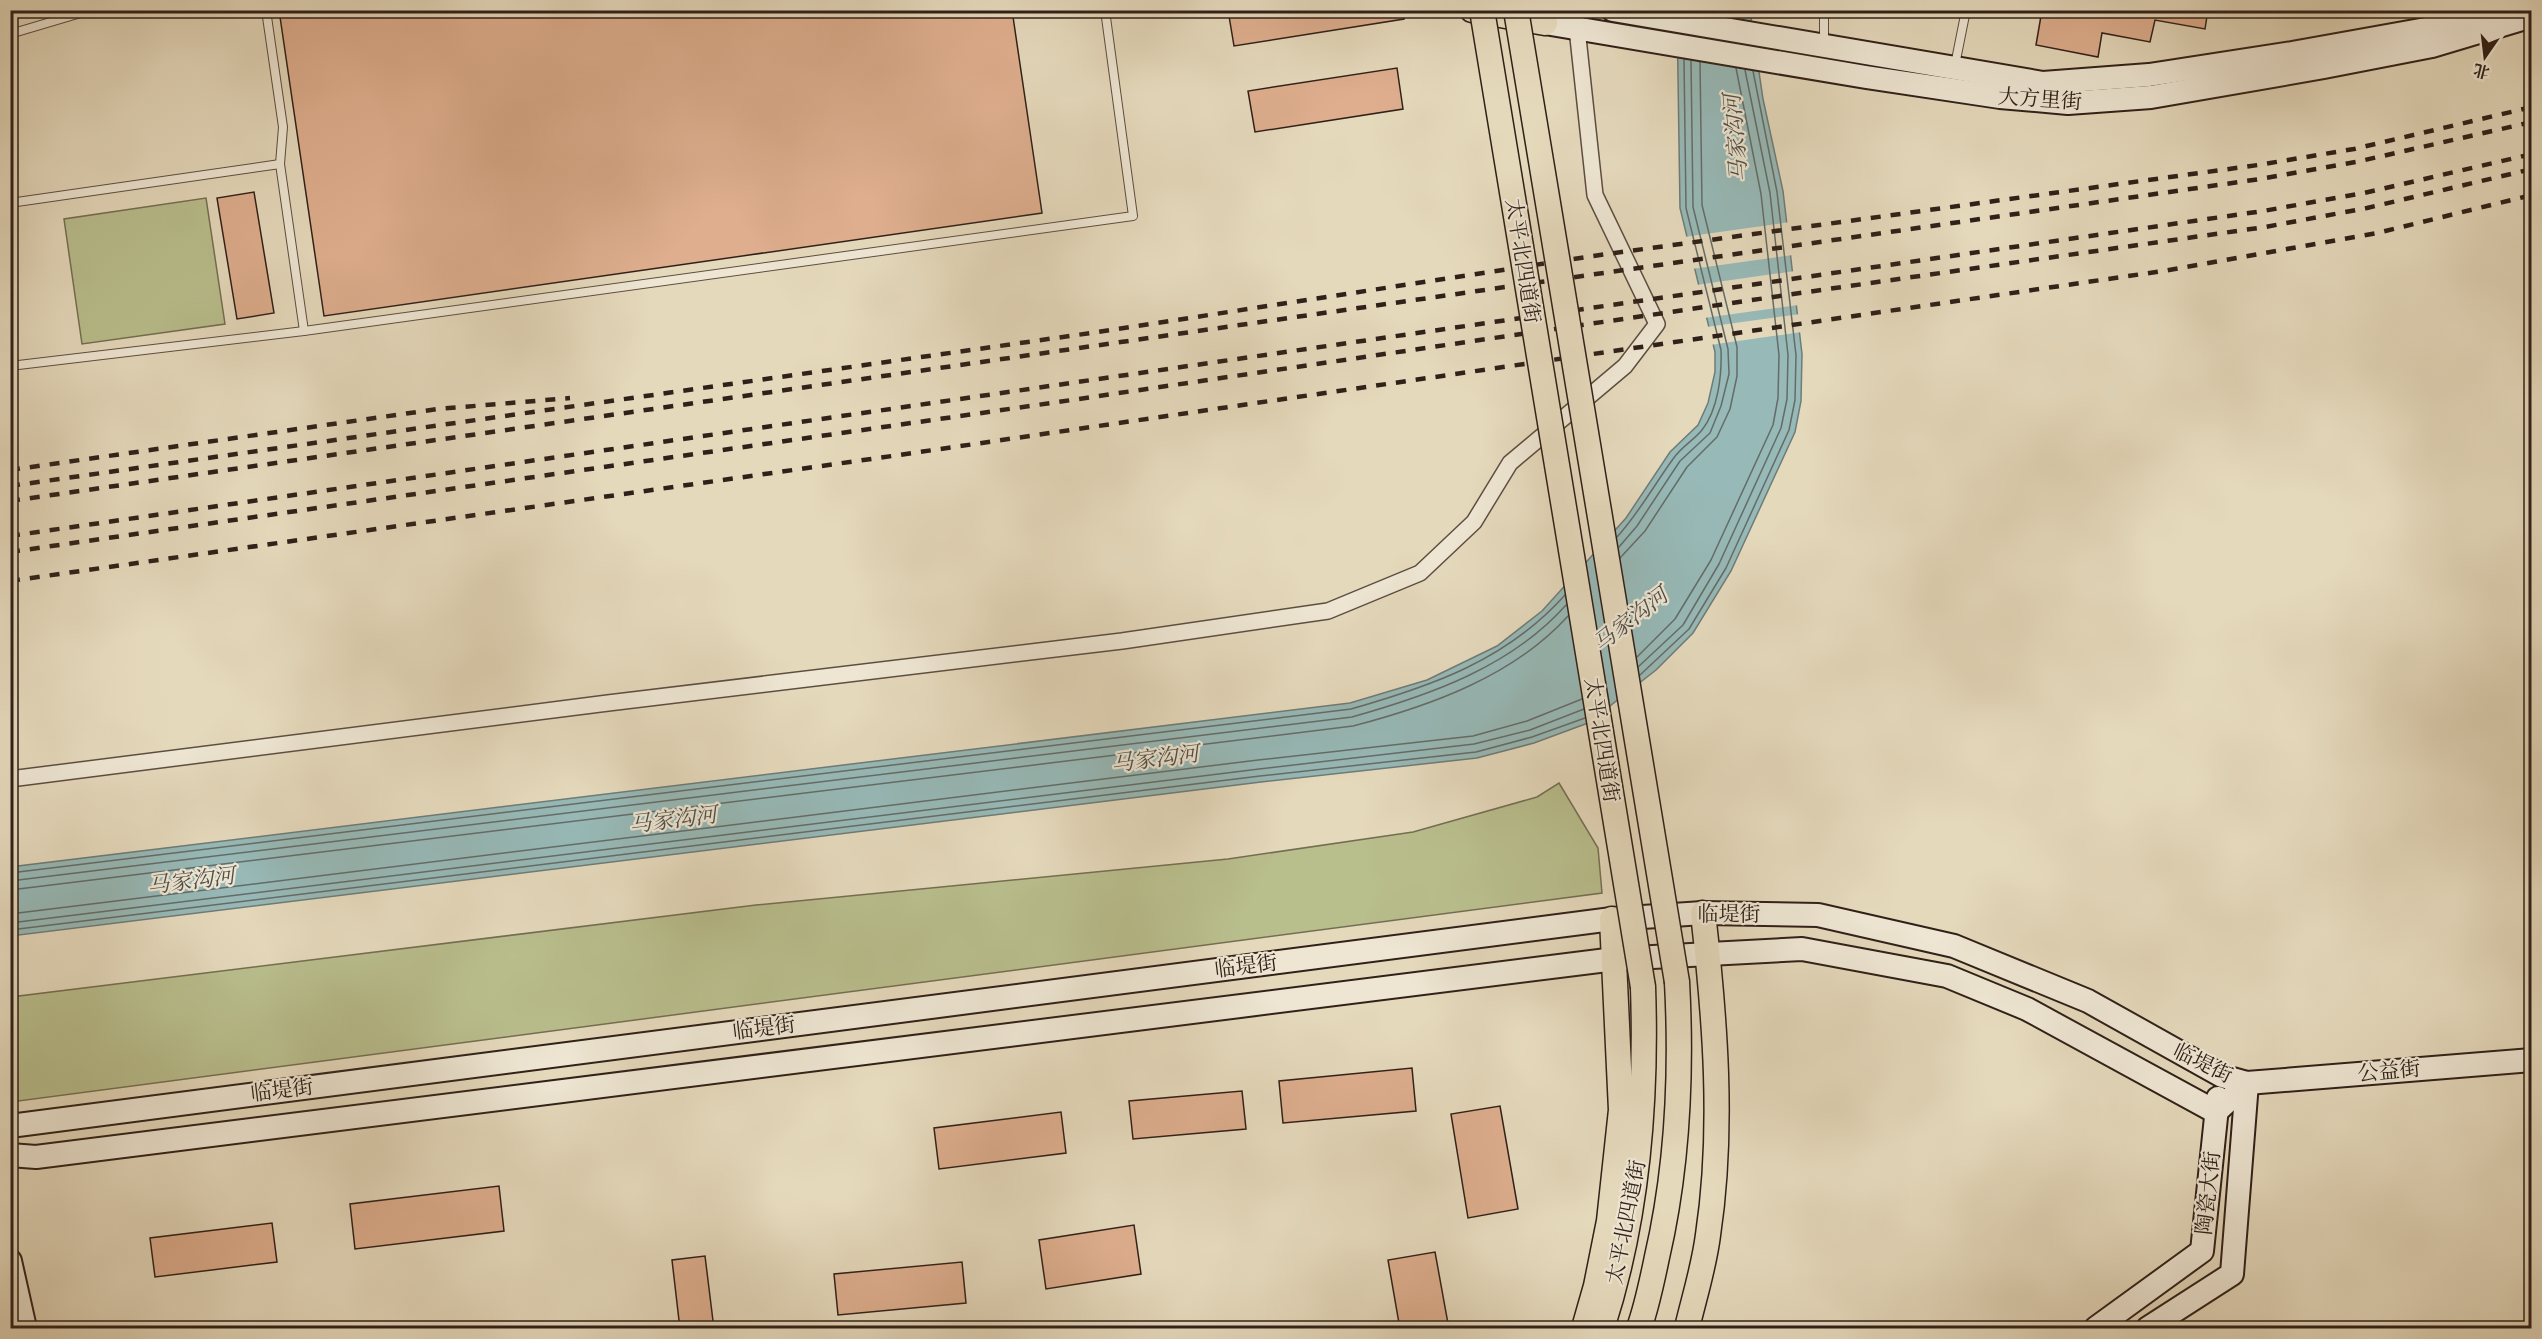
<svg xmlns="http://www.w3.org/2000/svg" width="2542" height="1339" viewBox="0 0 2542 1339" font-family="'IM FELL DW Pica','Noto Serif SC',serif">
	<rect width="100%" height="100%" fill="#e5d9bc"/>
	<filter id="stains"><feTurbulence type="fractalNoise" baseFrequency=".00333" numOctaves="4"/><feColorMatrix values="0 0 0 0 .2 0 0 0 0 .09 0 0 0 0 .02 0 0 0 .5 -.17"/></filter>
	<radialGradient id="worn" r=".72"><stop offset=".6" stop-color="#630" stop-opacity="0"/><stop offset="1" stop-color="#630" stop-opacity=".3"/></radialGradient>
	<g fill="#b9be8d" stroke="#746f53" stroke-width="1.5">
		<polygon points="206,198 225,324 82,344 64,219"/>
		<polygon points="1559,783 1598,848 1602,893 11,1102 11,997 756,905 1228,859 1413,832 1537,797"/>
	</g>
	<polygon fill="#97b9b7" stroke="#6e7c78" stroke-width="1.5" points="1677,11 1750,11 1763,99 1783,191 1802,354 1801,401 1795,432 1731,571 1693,633 1656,670 1588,723 1534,743 1477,758 1261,782 11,936 10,867 1350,703 1427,680 1497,646 1542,611 1626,518 1670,452 1698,425 1708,403 1715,372 1715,352 1680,208"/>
	<g fill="#e5d9bc">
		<polygon points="1790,222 1793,255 1692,269 1684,237"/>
		<polygon points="1795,271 1799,305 1704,318 1696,285"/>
		<polygon points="1800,314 1802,332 1710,345 1706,327"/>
	</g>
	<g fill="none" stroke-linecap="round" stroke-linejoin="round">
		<g stroke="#646c68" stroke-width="1.5">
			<path d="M1617 537C1639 513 1654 485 1673 459 1681 447 1694 440 1702 430 1718 410 1722 375 1721 350L1686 208 1684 59"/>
			<polyline points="1619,547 1637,526 1680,461 1710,433 1721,406 1729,374 1728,349 1693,207 1691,61"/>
			<polyline points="1620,558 1645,531 1687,467 1717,437 1730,409 1737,376 1737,347 1702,205 1700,62"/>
			<polyline points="1637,657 1675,619 1711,560 1773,425 1778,398 1779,355 1761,194 1736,68"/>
			<polyline points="1638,667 1683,625 1719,564 1781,428 1787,399 1788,355 1770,193 1745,70"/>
			<polyline points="1640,675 1689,629 1726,568 1789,430 1795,400 1796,355 1777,192 1753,71"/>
			<path d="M10 873 1351 709C1432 686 1507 660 1565 595"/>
			<path d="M10 881 1352 717C1430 695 1511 667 1566 605"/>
			<path d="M10 890 1353 726C1430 706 1514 676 1568 616"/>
			<polyline points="10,914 1258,760 1473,736 1527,721 1582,699"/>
			<polyline points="10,923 1259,769 1474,744 1530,730 1584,709"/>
			<polyline points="10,930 1260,776 1476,752 1532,737 1585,718"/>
		</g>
	</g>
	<g fill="#deae8e" stroke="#302019" stroke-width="1.5">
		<polygon points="279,10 1012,10 1042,213 324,316"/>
		<polygon points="1228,10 1404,10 1404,19 1234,46"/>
		<polygon points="2042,10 2208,10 2205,29 2155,20 2150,42 2102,33 2098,57 2036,45"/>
		<polygon points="1397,68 1403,109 1255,132 1248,91"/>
		<polygon points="254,192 274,313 237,319 217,198"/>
		<polygon points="1412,1068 1416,1111 1283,1123 1279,1081"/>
		<polygon points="1242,1091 1246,1129 1133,1139 1129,1101"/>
		<polygon points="1500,1106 1518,1209 1468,1218 1451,1114"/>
		<polygon points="1061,1112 1066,1153 939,1169 934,1128"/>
		<polygon points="499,1186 504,1231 355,1249 350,1204"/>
		<polygon points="272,1223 277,1262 155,1277 150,1238"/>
		<polygon points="1134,1225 1141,1274 1046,1289 1039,1240"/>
		<polygon points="1435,1252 1449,1329 1400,1329 1388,1260"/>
		<polygon points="705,1256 714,1329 680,1329 672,1260"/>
		<polygon points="962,1262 966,1303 838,1315 834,1274"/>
	</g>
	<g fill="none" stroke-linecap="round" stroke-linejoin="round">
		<g stroke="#5d4e42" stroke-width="10">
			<g id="lane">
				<polyline points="266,10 283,127 280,164 304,331"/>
				<polyline points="1824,10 1824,42"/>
				<polyline points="10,34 91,10"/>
				<polyline points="1955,65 1966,10"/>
				<polyline points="10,203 280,164"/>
				<polyline points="10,366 304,331 1133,216 1105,10"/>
			</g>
		</g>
		<g stroke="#5d4e42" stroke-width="18">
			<polyline id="street" points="10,779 608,703 1122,641 1328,611 1420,573 1474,522 1510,463 1625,366 1657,324 1595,195 1575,10"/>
		</g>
		<g stroke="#302019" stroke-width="26">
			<g id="secondary">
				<polyline points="1613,10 2043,83 2149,75 2292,53 2426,29 2489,10"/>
				<polyline points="1545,23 1866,77 2000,97 2068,103 2151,97 2324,67 2432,46 2532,16"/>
				<polyline points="10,1126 1612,919 1703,913 1818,915 1954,946 2088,1001 2222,1076 2247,1083 2532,1060"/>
				<polyline points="10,1155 36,1157 1615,959 1802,949 1947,976 2027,1009 2216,1112 2247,1083"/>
				<polyline points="10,1261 25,1328"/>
				<polyline points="2096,1328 2202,1251 2218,1098"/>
				<polyline points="2148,1328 2232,1274 2247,1083"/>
			</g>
		</g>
		<g stroke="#302019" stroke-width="27">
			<g id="primary">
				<polyline points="1472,10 1545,23 1543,10"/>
				<polyline points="1584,1328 1596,1286 1609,1221 1621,1110 1612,919"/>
				<path d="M1602 1328C1638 1218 1647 1103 1643 987"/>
				<path d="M1639 1328C1647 1306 1652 1281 1657 1257 1678 1166 1682 1075 1677 982"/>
				<path d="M1687 1328C1694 1298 1704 1267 1708 1235 1724 1129 1715 1019 1703 913"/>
			</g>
		</g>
		<use href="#lane" stroke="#eee6d3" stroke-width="8"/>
		<use href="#street" stroke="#eee6d3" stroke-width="15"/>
		<use href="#secondary" stroke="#eee6d3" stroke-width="22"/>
		<use href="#primary" stroke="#e5d9bc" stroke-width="24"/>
		<g stroke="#302019" stroke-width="4.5" stroke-dasharray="10 10" stroke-linecap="butt">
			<polyline points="10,470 438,409 570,398"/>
			<polyline points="10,486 1098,332 1600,255 2258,165 2354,149 2532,107"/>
			<polyline points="10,501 2260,179 2356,162 2532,122"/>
			<polyline points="10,536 2263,211 2364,193 2532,154"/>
			<polyline points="10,552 1058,402 1800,293 2265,227 2367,208 2532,169"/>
			<polyline points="10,581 899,455 2163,271 2377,233 2532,195"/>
		</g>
		<g stroke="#302019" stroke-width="27" stroke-linecap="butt">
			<g id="primary-bridge">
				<polyline points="1482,10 1643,987"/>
				<polyline points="1516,10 1677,982"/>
			</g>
		</g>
		<use href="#primary-bridge" stroke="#e5d9bc" stroke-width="24"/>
	</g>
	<g text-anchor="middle" stroke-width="4.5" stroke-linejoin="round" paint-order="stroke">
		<g font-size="21" fill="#302019" stroke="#eee6d3">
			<text transform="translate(2040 99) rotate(4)" y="7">大方里街</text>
			<text transform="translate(1523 261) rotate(81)" y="7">太平北四道街</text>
			<text transform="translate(1602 740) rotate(81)" y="7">太平北四道街</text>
			<text x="1729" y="921">临堤街</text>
			<text transform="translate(1246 966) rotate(-7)" y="7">临堤街</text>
			<text transform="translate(764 1028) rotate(-7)" y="7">临堤街</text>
			<text transform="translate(2203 1063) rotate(26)" y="7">临堤街</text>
			<text transform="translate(2389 1071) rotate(-5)" y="7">公益街</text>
			<text transform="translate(282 1090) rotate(-7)" y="7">临堤街</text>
			<text transform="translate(2208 1193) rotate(-84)" y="7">陶瓷大街</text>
			<text transform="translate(1626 1222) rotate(-79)" y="7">太平北四道街</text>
		</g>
		<g font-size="22" font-style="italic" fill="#4f4e48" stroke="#eee6d3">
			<text transform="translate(1735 138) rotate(-95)" y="8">马家沟河</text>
			<text transform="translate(1630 619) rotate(-38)" y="8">马家沟河</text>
			<text transform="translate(1155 758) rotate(-7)" y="8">马家沟河</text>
			<text transform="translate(673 819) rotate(-7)" y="8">马家沟河</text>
			<text transform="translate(191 880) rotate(-7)" y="8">马家沟河</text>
		</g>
	</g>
	<rect width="2542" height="1339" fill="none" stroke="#e5d9bc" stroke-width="36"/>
	<rect x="12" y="12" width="2518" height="1315" fill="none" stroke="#302019" stroke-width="3"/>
	<rect x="18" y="18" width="2506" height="1303" fill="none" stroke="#302019" stroke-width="1.5"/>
	<g transform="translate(2485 57) rotate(194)" stroke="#eee6d3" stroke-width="4.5" paint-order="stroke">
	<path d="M0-4.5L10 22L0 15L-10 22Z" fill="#302019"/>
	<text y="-9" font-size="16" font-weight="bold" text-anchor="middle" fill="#302019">北</text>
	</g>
	<rect width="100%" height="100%" filter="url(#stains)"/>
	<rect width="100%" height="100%" fill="url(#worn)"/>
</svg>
